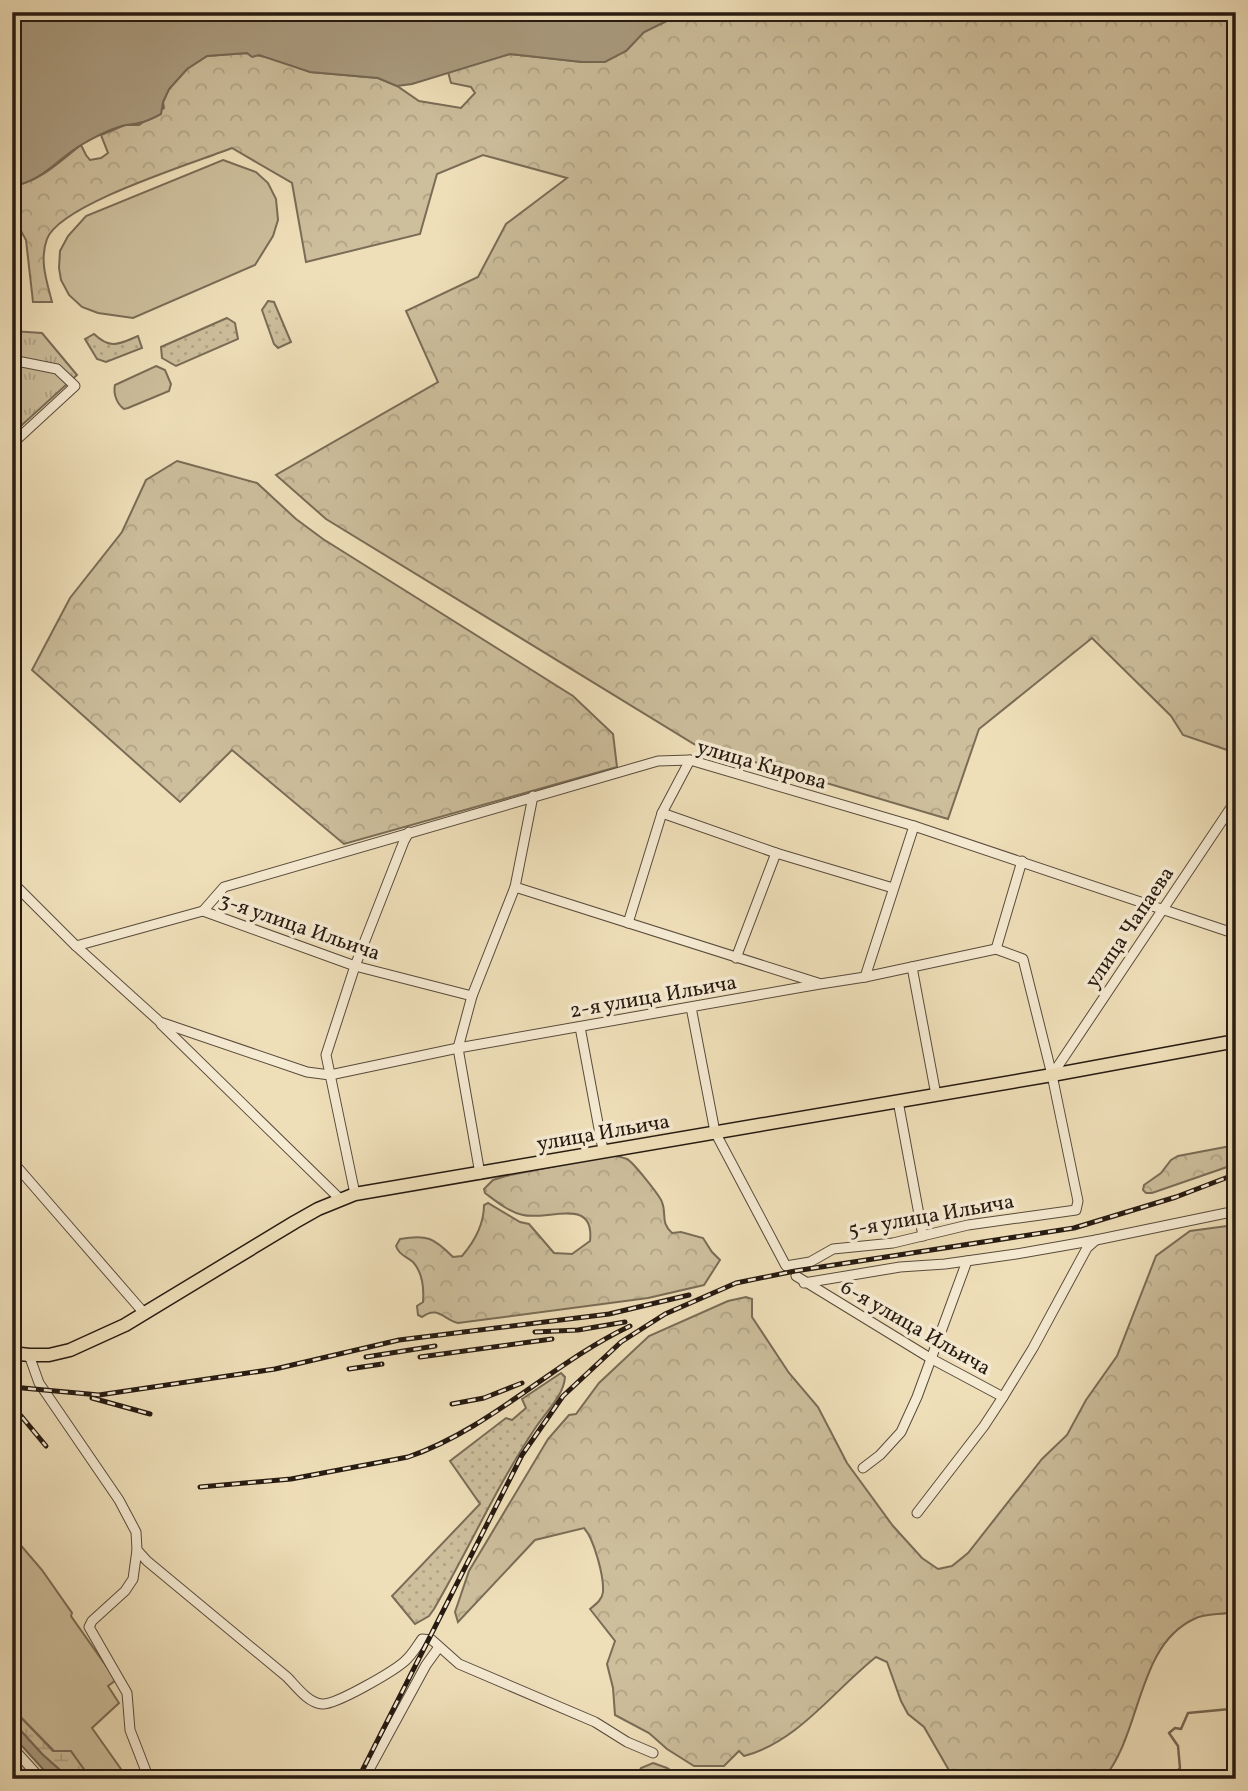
<svg xmlns="http://www.w3.org/2000/svg" width="1248" height="1791" viewBox="0 0 1248 1791" font-family="Vollkorn,serif">
	<defs>
		<pattern id="grass-dots" width="8" height="8" patternUnits="userSpaceOnUse" patternTransform="scale(1.75)"><rect width="8" height="8" fill="#cdbe9c"/><path d="M2 2h.1M6 6h.1" fill="none" stroke="#b0a385" stroke-width="1.8" stroke-linecap="round"/></pattern>
		<pattern id="forest-crowns" width="20" height="18" patternUnits="userSpaceOnUse" patternTransform="scale(1.75)"><rect width="20" height="18" fill="#cdbe9c"/><path d="M2 6a3 3 0 1 1 6 0M12 15a3 3 0 1 1 6 0" fill="none" stroke="#b0a385"/></pattern>
		<pattern id="wetland-marsh" width="20" height="14" patternUnits="userSpaceOnUse" patternTransform="scale(1.75)"><rect width="20" height="14" fill="#cdbe9c"/><path d="M1 5h8M5 5V1M11 12h8M15 12V8" fill="none" stroke="#b0a385"/></pattern>
		<pattern id="park-tufts" width="24" height="20" patternUnits="userSpaceOnUse" patternTransform="scale(1.75)"><rect width="24" height="20" fill="#cdbe9c"/><path d="M3 7l-1-3M5 7V3M7 7l1-3M15 17l-1-3M17 17v-4M19 17l1-3" fill="none" stroke="#b0a385"/></pattern>
	</defs>
	<rect width="100%" height="100%" fill="#efdfb9"/>
	<filter id="stains"><feTurbulence type="fractalNoise" baseFrequency=".00286" numOctaves="4"/><feColorMatrix values="0 0 0 0 .2 0 0 0 0 .09 0 0 0 0 .02 0 0 0 .5 -.17"/></filter>
	<radialGradient id="worn" r=".72"><stop offset=".6" stop-color="#630" stop-opacity="0"/><stop offset="1" stop-color="#630" stop-opacity=".3"/></radialGradient>
	<g fill="url(#grass-dots)" stroke="#7a6c56" stroke-width="2">
		<polygon points="268,301 274,302 291,342 278,348 274,344 262,310"/>
		<polygon points="227,318 235,323 238,339 176,366 162,358 161,347"/>
		<path d="M94 334C111 350 119 344 138 336L142 348 106 362 97 359 85 339Z"/>
		<path d="M561 1373 565 1377C564 1395 546 1412 536 1427 497 1485 469 1549 434 1609L429 1616 415 1624 392 1596 480 1504 450 1461 506 1418 512 1420 526 1408 522 1399Z"/>
	</g>
	<g fill="url(#forest-crowns)" stroke="#7a6c56" stroke-width="2">
		<path d="M685 12H1236V753L1183 735 1171 716 1092 638 979 729 948 819 694 744 326 519 276 475 438 382 406 311 478 277 506 224 567 178 483 155 437 174 420 234 306 262 292 183 232 148C194 163 60 204 47 239 39 260 47 282 52 302H33L26 240 12 215V186C40 182 60 161 81 145L86 155 90 160 101 158 108 153 101 135 125 125H139L164 108 163 102 169 89 187 69 207 56 247 53 279 60 310 72 378 78 397 86 419 101 461 108 475 93 471 87 451 83 448 72 510 54 582 62 626 51 644 32Z"/>
		<polygon points="177,461 257,483 296,519 323,539 573,696 613,734 617,767 344,844 232,750 180,802 32,670 70,598 122,532 146,480"/>
		<polygon points="1236,1145 1236,1159 1227,1167 1152,1193 1146,1193 1143,1190 1144,1185 1161,1173 1171,1160 1178,1156"/>
		<path d="M611 1155C615 1156 623 1157 627 1159 633 1162 660 1196 662 1202 667 1215 660 1222 672 1233L681 1232 703 1238 712 1252 720 1260 704 1285 648 1298 458 1323C444 1320 438 1305 422 1317L418 1315 417 1306 423 1302C424 1289 423 1273 413 1262 406 1256 399 1255 396 1246L400 1239C427 1234 434 1238 453 1257L462 1256C474 1242 484 1224 484 1205L488 1203 520 1222 529 1224 554 1253 572 1254 590 1241C595 1196 548 1221 523 1215 509 1212 497 1202 485 1193L484 1189 493 1180 506 1176Z"/>
		<path d="M1227 1226 1236 1227V1611C1222 1616 1208 1612 1194 1619 1136 1646 1142 1734 1103 1779H954L924 1727 908 1714 901 1701 887 1662 876 1657C834 1690 798 1742 744 1756L739 1751 724 1766H694L667 1749 649 1733 615 1715 613 1688 607 1664 615 1641 590 1609C596 1604 602 1600 603 1592 604 1576 594 1539 584 1528L535 1540 458 1622 455 1612 469 1571 548 1439 569 1415 576 1414 599 1383 649 1336 728 1301 746 1297 752 1299V1317L789 1373 818 1407 847 1463 893 1526 922 1558 938 1569 952 1566 968 1553 1042 1459 1067 1435 1086 1400 1117 1356 1156 1256 1190 1231Z"/>
		<polygon points="653,1763 667,1768 684,1779 635,1779 641,1768"/>
	</g>
	<polygon fill="url(#wetland-marsh)" stroke="#7a6c56" stroke-width="2" points="12,1708 53,1751 71,1751 91,1779 70,1779 42,1754 12,1721"/>
	<polygon fill="url(#park-tufts)" stroke="#7a6c56" stroke-width="2" points="12,331 42,333 77,375 12,434"/>
	<g fill="#cdbe9c" stroke="#7a6c56" stroke-width="2">
		<polygon points="223,160 256,172 268,183 276,199 278,220 273,236 255,265 133,318 98,313 82,307 69,295 61,280 59,268 60,251 68,236 86,216"/>
		<path d="M156 366 165 370 171 384 169 391 128 408 124 409C117 404 113 394 115 385Z"/>
		<polygon points="12,1535 42,1570 72,1613 71,1616 116,1680 108,1686 119,1703 92,1728 128,1779 91,1779 71,1751 54,1751 12,1708"/>
		<polygon points="12,1752 36,1779 12,1779"/>
	</g>
	<g fill="#ab9c80" stroke="#766854" stroke-width="2">
		<path d="M12 12H685L644 32 626 51 605 62H582L510 54 412 84 397 86 378 78 310 72 259 55 252 57 247 53 207 56 187 69 169 89 163 102 161 114C146 122 142 123 126 125 112 128 93 138 81 145 57 159 42 182 12 186Z"/>
		<polygon points="12,1721 42,1754 70,1779 52,1779 12,1735"/>
	</g>
	<g fill="none" stroke-linecap="round" stroke-linejoin="round">
		<polyline stroke="#766854" stroke-width="2.5" points="1170,1779 1180,1768 1178,1746 1169,1733 1175,1728 1181,1729 1188,1713 1230,1709 1236,1696"/>
		<g stroke="#584b3b" stroke-width="11">
			<g id="minor">
				<polyline points="12,360 57,369 75,386 12,444"/>
				<polyline points="662,813 776,853 893,888"/>
				<polyline points="12,882 76,946 160,1022 307,1072 330,1075 458,1048 820,984 865,977 996,949 1023,959 1052,1075 1078,1201 1076,1210 968,1225 893,1243 833,1249 810,1262 786,1266 715,1132 691,1007"/>
				<polyline points="515,887 818,983"/>
				<polyline points="203,911 224,887 658,761 690,760 914,826 1236,934"/>
				<polyline points="628,923 662,813 690,760"/>
				<polyline points="76,946 203,911 355,966 472,996"/>
				<polyline points="996,949 1022,861"/>
				<polyline points="736,958 776,853"/>
				<polyline points="912,967 936,1095"/>
				<polyline points="865,977 914,826"/>
				<polyline points="161,1024 340,1199"/>
				<polyline points="580,1027 603,1150"/>
				<polyline points="1052,1075 1236,800"/>
				<polyline points="898,1101 923,1236"/>
				<polyline points="12,1161 144,1313"/>
				<polyline points="480,1174 458,1048 472,996 515,887 533,796"/>
				<polyline points="355,1194 326,1055 355,966 404,841 409,832"/>
				<polyline points="796,1276 930,1358 1003,1397 984,1426 917,1513"/>
				<polyline points="804,1283 900,1267 945,1264 1016,1254 1096,1240 1236,1211"/>
				<path d="M29 1355 39 1383 119 1500 136 1532 137 1550 147 1561 287 1677C296 1686 308 1703 322 1704 336 1705 394 1671 405 1661 412 1655 417 1646 422 1639L432 1640 459 1664 595 1722 627 1742 653 1753"/>
				<polyline points="1003,1397 1033,1348 1087,1248 1096,1240"/>
				<polyline points="863,1468 880,1455 901,1432 917,1397 967,1261"/>
				<polyline points="137,1550 133,1579 125,1591 92,1621 89,1627 127,1693 130,1730 149,1779"/>
				<polyline points="12,1747 41,1779"/>
				<polyline points="364,1779 426,1665 439,1647"/>
			</g>
		</g>
		<g stroke="#261a11" stroke-width="15">
			<polyline id="major" points="12,1353 29,1355 49,1355 70,1350 125,1325 295,1222 318,1209 355,1194 1052,1075 1236,1041"/>
		</g>
		<use href="#minor" stroke="#f5ead2" stroke-width="9"/>
		<use href="#major" stroke="#efdfb9" stroke-width="12"/>
		<g stroke="#261a11" stroke-width="5">
			<g id="rail">
				<polyline points="535,1332 578,1330 625,1322"/>
				<polyline points="366,1357 435,1346"/>
				<polyline points="420,1357 552,1339"/>
				<polyline points="349,1369 382,1364"/>
				<polyline points="12,1387 99,1395 275,1369 399,1340 609,1314 689,1295"/>
				<polyline points="92,1398 150,1414"/>
				<polyline points="452,1404 484,1398 522,1383"/>
				<polyline points="12,1405 46,1446"/>
				<path d="M200 1487 291 1479 408 1457C490 1429 552 1363 630 1326"/>
				<polyline points="358,1779 522,1455 563,1396 621,1342 665,1314 736,1283 795,1271 1074,1228 1176,1197 1236,1174"/>
			</g>
		</g>
		<use href="#rail" stroke="#f5ead2" stroke-width="2.5" stroke-dasharray="8" stroke-linecap="butt"/>
	</g>
	<g text-anchor="middle" stroke-width="7" stroke-linejoin="round" paint-order="stroke">
		<g font-size="21" fill="#261a11" stroke="#f5ead2">
			<text transform="translate(762 764) rotate(16)" y="7">улица Кирова</text>
			<text transform="translate(300 926) rotate(19)" y="7">3-я улица Ильича</text>
			<text transform="translate(1129 927) rotate(-56)" y="7">улица Чапаева</text>
			<text transform="translate(653 996) rotate(-10)" y="7">2-я улица Ильича</text>
			<text transform="translate(603 1132) rotate(-10)" y="7">улица Ильича</text>
			<text transform="translate(931 1215) rotate(-10)" y="7">5-я улица Ильича</text>
			<text transform="translate(916 1327) rotate(30)" y="7">6-я улица Ильича</text>
		</g>
	</g>
	<rect width="1248" height="1791" fill="none" stroke="#efdfb9" stroke-width="42"/>
	<rect x="14" y="14" width="1220" height="1763" fill="none" stroke="#261a11" stroke-width="3.5"/>
	<rect x="21" y="21" width="1206" height="1749" fill="none" stroke="#261a11" stroke-width="2"/>
	<rect width="100%" height="100%" filter="url(#stains)"/>
	<rect width="100%" height="100%" fill="url(#worn)"/>
</svg>
